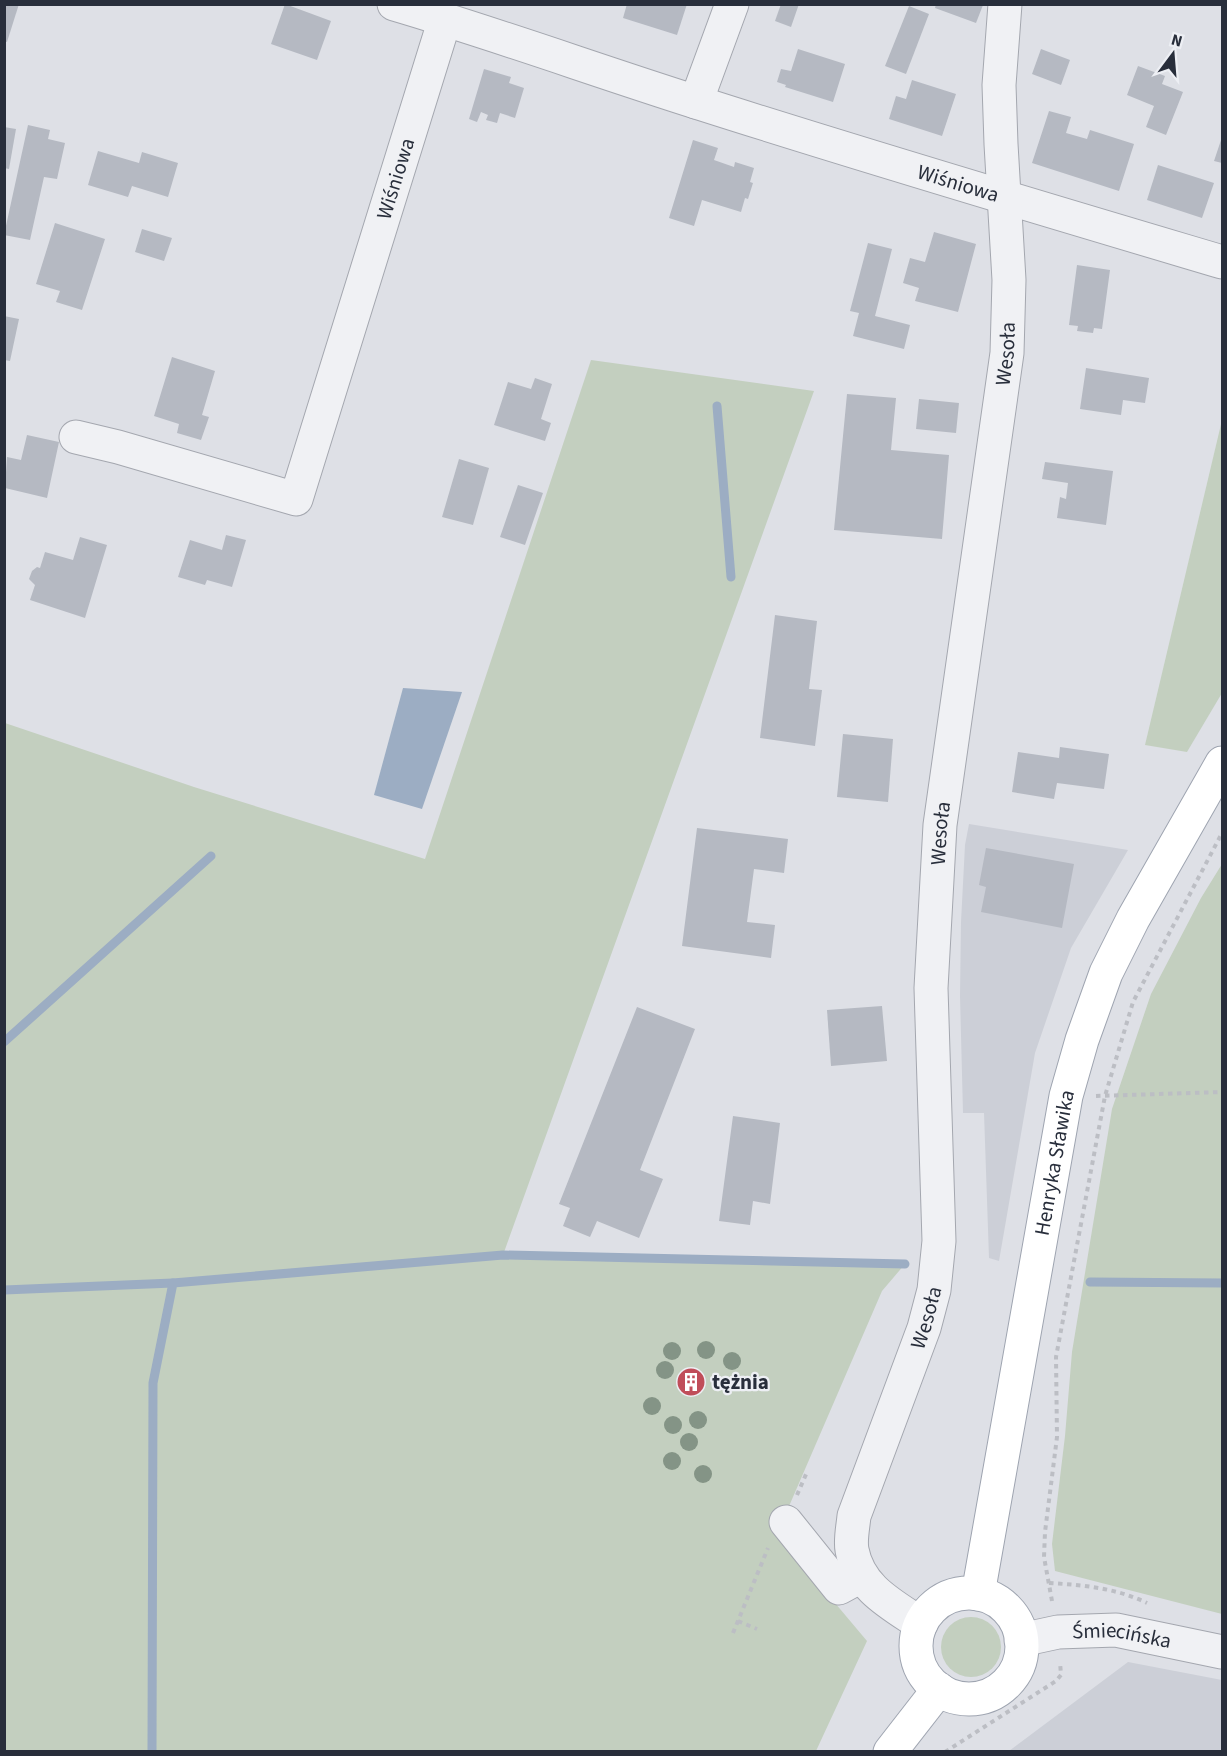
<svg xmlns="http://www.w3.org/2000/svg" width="1227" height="1756" viewBox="0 0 1227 1756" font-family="'Source Sans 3',sans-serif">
	<rect width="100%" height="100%" fill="#dee0e6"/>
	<g fill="#cccfd7">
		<polygon points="969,824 1128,850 1071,948 1035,1053 999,1261 989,1258 984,1113 963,1113 960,996 961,922 965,845"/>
		<polygon points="1128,1662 1222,1680 1222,1751 1009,1751"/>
	</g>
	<g fill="#c3cfbf">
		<polygon points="591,360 814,391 503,1255 905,1264 882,1291 777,1534 867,1641 816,1751 5,1752 5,723 194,787 425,859"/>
		<polygon points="1222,420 1222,693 1187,752 1145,745"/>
		<polygon points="1222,864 1222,1614 1055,1571 1052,1544 1065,1436 1072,1352 1112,1109 1151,994 1201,898"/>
		<circle cx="971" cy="1647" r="30"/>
	</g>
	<polygon fill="#9cadc3" points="403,688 462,692 422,809 374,795"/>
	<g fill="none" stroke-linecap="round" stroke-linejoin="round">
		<g stroke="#9cadc3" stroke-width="9">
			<polyline points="717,406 731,577"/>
			<polyline points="4,1042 211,856"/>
			<polyline points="1090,1282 1222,1283"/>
			<polyline points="4,1290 173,1283"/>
			<polyline points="152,1752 153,1383 173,1283 503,1255 905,1264"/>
		</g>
	</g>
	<g fill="#b5b9c2">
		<polygon points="4,4 19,4 7,42 4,41"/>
		<polygon points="285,4 331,21 317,60 271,44"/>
		<polygon points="627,4 687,4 677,35 623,18"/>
		<polygon points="781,4 799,4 791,27 775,21"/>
		<polygon points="936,4 981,4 983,5 976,23 935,8"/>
		<polygon points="909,6 929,14 906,74 885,66"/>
		<polygon points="798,49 845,64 833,102 785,87 786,85 777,82 781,69 791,71"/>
		<polygon points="1041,49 1070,60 1061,85 1032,74"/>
		<polygon points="1138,66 1165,76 1162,84 1183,92 1166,135 1146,127 1154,106 1127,95"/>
		<polygon points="484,69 511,77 509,83 524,88 515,118 500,113 497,123 486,120 488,115 481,112 477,122 469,119"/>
		<polygon points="912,80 956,94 942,136 889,119 896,96 906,99"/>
		<polygon points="1049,111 1071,117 1066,133 1087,139 1090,130 1134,144 1119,191 1032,163"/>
		<polygon points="28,125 50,130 48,139 65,143 57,179 44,177 30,240 4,235"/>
		<polygon points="4,127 16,129 9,169 4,168"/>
		<polygon points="1222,137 1222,163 1214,161"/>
		<polygon points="693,140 718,148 714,160 734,167 735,162 754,168 750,182 753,183 748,199 745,198 741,212 702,200 694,226 669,218"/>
		<polygon points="98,151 139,163 142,152 178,163 168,197 132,186 128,197 88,185"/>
		<polygon points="1158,165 1214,183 1202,218 1147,200"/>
		<polygon points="55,223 105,239 82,310 56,302 60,291 36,284"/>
		<polygon points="142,229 172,238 164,261 135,252"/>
		<polygon points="934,232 976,244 958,312 915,301 919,288 903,283 910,258 925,262"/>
		<polygon points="868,243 892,249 875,316 910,325 904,349 853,336 859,313 850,311"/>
		<polygon points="1077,265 1110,270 1102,329 1094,328 1093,333 1077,331 1078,326 1069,325"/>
		<polygon points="4,316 19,319 10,361 4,360"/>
		<polygon points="172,357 215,371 202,415 209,417 201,440 177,433 179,424 154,416"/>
		<polygon points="1086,368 1149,378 1145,403 1123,400 1121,415 1080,409"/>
		<polygon points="535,378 552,384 541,419 551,423 545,441 494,425 508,382 531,389"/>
		<polygon points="847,394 896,398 891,450 949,455 942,539 834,530"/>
		<polygon points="919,399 959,403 956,433 916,429"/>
		<polygon points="27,435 59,442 47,498 5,488 7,457 21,460"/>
		<polygon points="459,459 489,468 473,525 442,517"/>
		<polygon points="1045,462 1113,471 1106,525 1057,518 1060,497 1066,499 1068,483 1042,479"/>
		<polygon points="518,485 543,493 525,545 500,537"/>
		<polygon points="226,535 246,540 232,587 207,580 205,585 178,577 190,540 222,550"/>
		<polygon points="80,537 107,545 85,618 30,600 35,585 29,579 32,571 37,567 40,568 45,552 73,560"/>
		<polygon points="775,615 817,621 809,689 822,690 815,746 760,738"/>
		<polygon points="843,734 893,739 888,802 837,797"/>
		<polygon points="1060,747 1109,754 1104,789 1057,783 1054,799 1012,792 1018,752 1059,758"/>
		<polygon points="697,828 788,839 784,873 754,869 747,922 775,925 771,958 682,946"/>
		<polygon points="986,848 1074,864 1062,928 981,912 986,887 979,885"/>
		<polygon points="882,1006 887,1061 831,1066 827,1010"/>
		<polygon points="637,1007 695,1029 640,1170 663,1179 639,1238 597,1221 590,1237 563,1226 570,1208 559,1204"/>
		<polygon points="733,1116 780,1123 770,1204 753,1201 750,1225 719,1221"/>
		<polygon points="693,1368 699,1371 688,1395 682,1392"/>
	</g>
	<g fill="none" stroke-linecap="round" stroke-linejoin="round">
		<g stroke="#a4a7af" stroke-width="35">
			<g id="minor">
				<path id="s1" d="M394 4C496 34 595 70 696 102 871 158 1047 210 1222 262"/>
				<polyline points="696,102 732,4"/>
				<path id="s2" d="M76 437 118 447 296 499 445 19"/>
				<polyline points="786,1522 839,1588 861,1576"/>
				<path id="s3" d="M921 1624C891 1604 859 1588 852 1550 850 1540 853 1527 854 1516L924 1328 934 1290 939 1241 931 988 940 825 1007 353 1009 280 1001 144 999 85 1005 4"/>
				<path id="s4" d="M1021 1640 1058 1632 1116 1630 1222 1652"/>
			</g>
		</g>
		<g stroke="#9ea4b0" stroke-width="35">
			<g id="major">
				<circle cx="969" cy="1646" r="53"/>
				<path id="s5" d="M978 1594 1066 1096 1082 1040 1106 973 1133 919 1222 763"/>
				<polyline points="890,1752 939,1689"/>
			</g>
		</g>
		<g stroke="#bcbec4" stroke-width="4" stroke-dasharray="4.5 4.5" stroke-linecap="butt">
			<polyline points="1096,1096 1222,1092"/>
			<polyline points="797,1495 807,1472"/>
			<path d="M1049 1583C1083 1585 1116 1588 1147 1603"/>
			<polyline points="1052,1601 1044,1557 1045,1532 1057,1437 1056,1357 1105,1096 1133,1002 1222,833"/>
			<polyline points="738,1621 757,1629"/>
			<polyline points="733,1633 768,1548"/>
			<polyline points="945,1752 1056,1681 1061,1675 1060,1662"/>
		</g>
		<use href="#minor" stroke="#f0f1f4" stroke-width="33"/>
		<use href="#major" stroke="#fff" stroke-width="33"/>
	</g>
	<g fill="#849486">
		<circle cx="706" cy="1350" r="9"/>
		<circle cx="672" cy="1351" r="9"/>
		<circle cx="732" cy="1361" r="9"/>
		<circle cx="665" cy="1370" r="9"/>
		<circle cx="652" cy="1406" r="9"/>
		<circle cx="698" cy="1420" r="9"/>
		<circle cx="673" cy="1425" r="9"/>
		<circle cx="689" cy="1442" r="9"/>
		<circle cx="672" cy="1461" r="9"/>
		<circle cx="703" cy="1474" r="9"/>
	</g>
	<defs>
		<g id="building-disc" transform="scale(1.5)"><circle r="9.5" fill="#c04d59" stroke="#edeff4"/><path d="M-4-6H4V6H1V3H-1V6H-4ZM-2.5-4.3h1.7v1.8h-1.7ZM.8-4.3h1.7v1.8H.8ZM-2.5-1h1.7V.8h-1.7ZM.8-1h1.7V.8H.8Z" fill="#fff"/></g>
	</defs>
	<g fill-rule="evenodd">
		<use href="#building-disc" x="691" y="1382"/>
	</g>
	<g text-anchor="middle" stroke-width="4.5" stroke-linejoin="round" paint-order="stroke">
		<g font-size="21" fill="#282e3b" stroke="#edeff4">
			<text dy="7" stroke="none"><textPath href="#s2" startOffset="564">Wiśniowa</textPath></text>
			<text dy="7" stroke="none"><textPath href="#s1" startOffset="592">Wiśniowa</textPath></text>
			<text dy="7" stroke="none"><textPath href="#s3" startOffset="1320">Wesoła</textPath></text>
			<text dy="7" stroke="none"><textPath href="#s3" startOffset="836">Wesoła</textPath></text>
			<text dy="7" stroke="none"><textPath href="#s5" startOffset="438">Henryka Sławika</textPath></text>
			<text dy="7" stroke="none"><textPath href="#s3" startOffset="350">Wesoła</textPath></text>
			<text dy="7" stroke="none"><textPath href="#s4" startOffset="102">Śmiecińska</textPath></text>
		</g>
		<g font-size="21" font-weight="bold" fill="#282e3b" stroke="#edeff4" text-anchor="start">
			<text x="712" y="1389">tężnia</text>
		</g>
	</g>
	<rect width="1227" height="1756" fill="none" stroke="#282e3b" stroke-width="12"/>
	<g transform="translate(1173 54) rotate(16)" stroke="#edeff4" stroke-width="4.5" paint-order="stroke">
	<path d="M0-4.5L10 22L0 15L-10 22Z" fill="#282e3b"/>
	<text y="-9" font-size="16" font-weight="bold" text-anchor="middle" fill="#282e3b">N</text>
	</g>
</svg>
